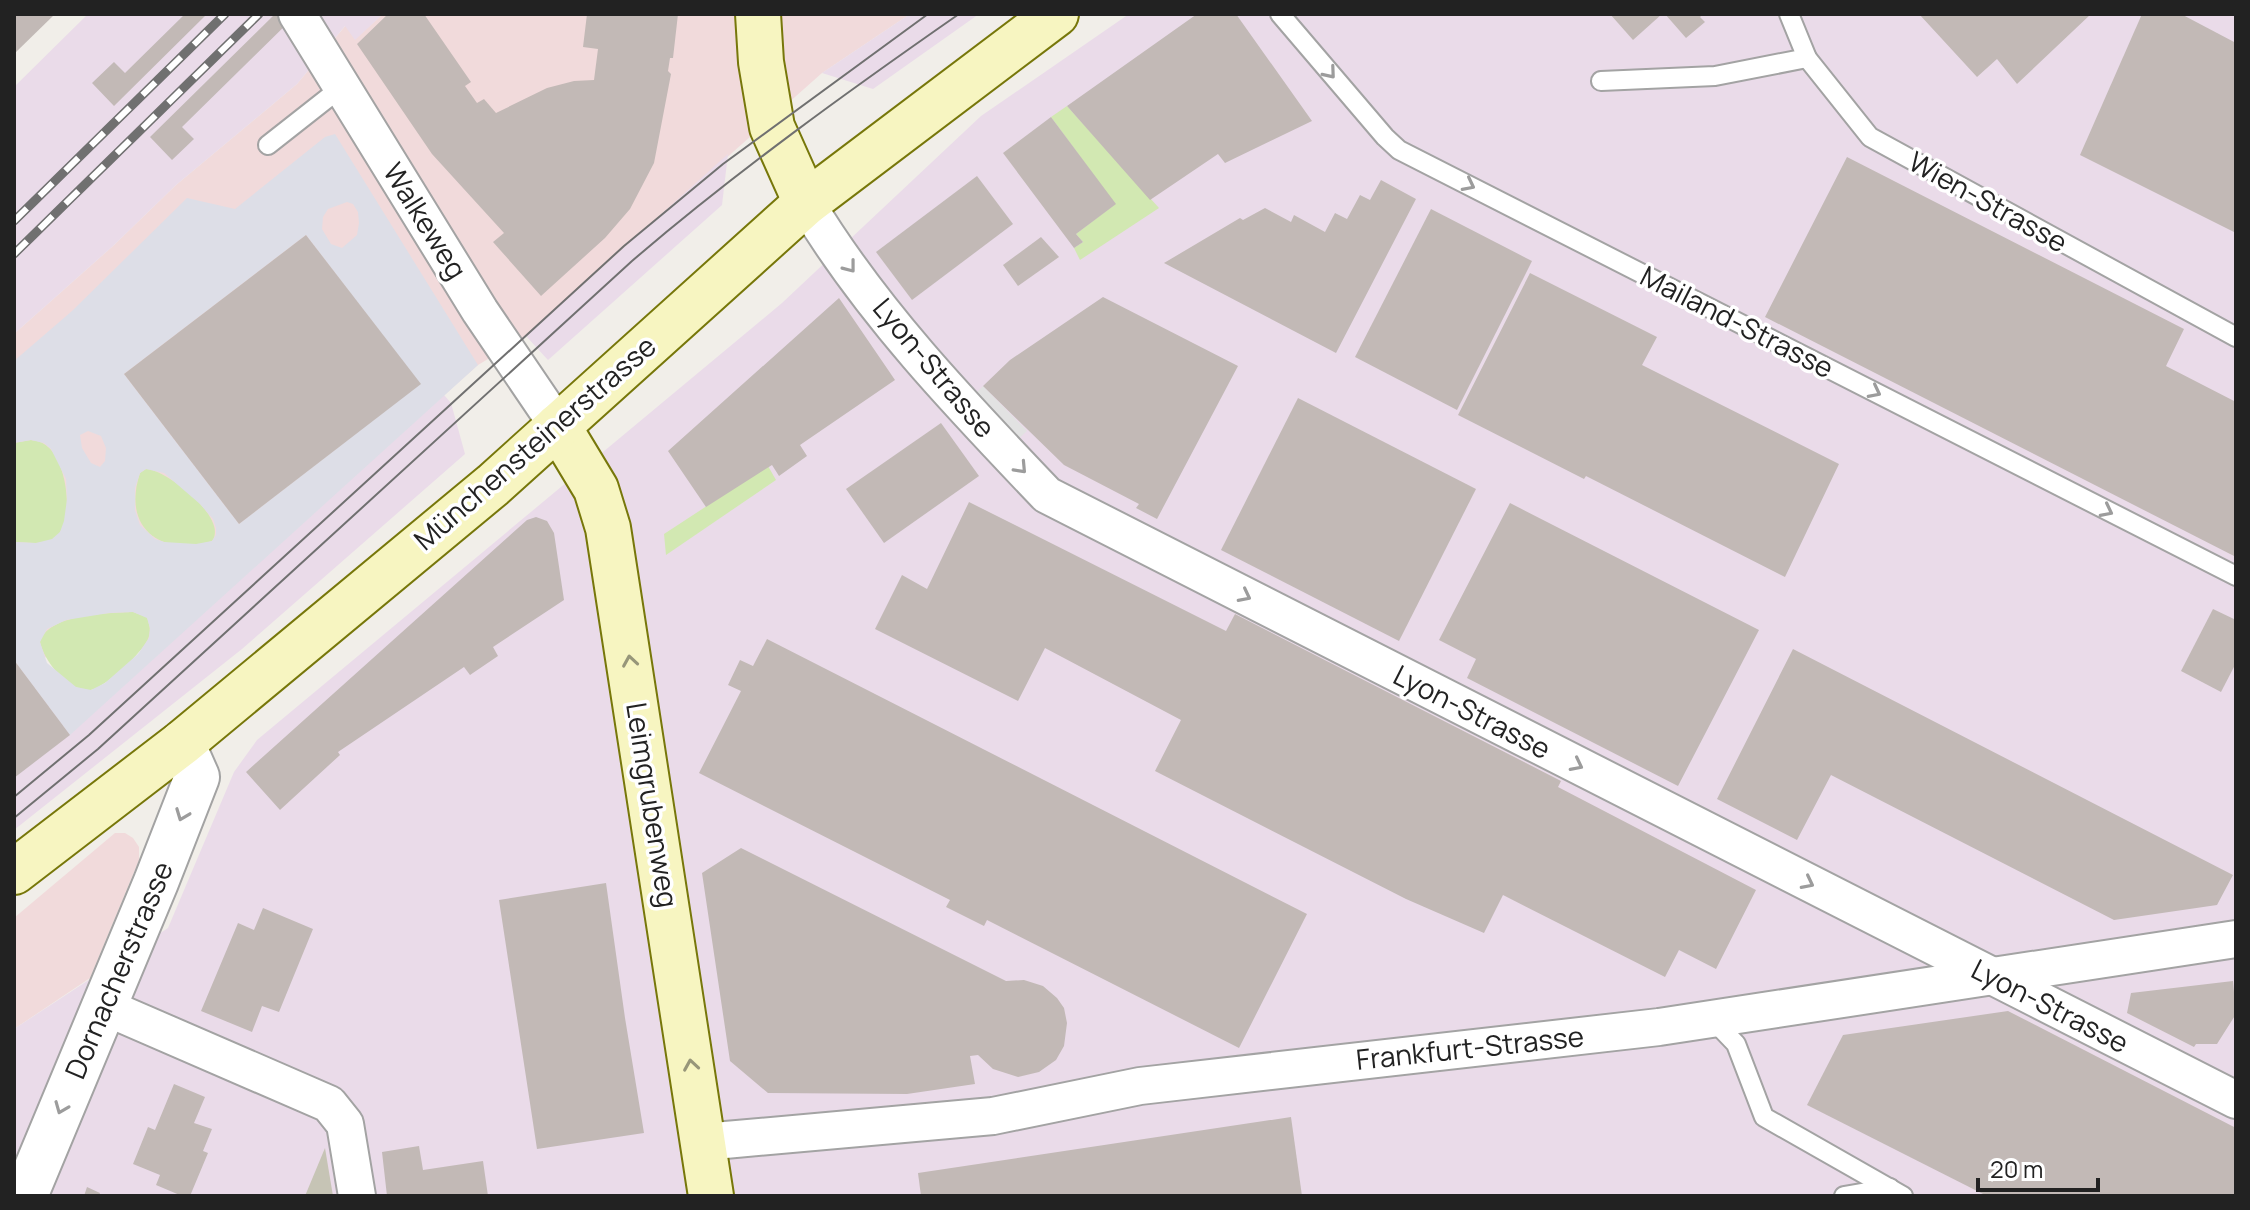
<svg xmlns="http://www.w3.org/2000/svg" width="2250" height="1210" viewBox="0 0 2250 1210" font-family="Manrope,sans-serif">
	<rect width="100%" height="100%" fill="#f1eee9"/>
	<g fill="#f1dadb">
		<polygon points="383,14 910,14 822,73 526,336 478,365 444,395 167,647 14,660 14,334 114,245 176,185 297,84 346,25 355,39"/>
		<polygon points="115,833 125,833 133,838 139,847 139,860 90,978 14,1029 14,918"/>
	</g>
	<g fill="#eadbe9">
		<polygon points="88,14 383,14 355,40 345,26 297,84 176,185 114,245 14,334 14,87"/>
		<polygon points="910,14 979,14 873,89 822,73"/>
		<polygon points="1129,14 2236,14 2236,1196 14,1196 14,1029 168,928 234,772 257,740 782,303 981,116"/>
		<polygon points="728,154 722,205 548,360 526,336"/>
		<polygon points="444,395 451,403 465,454 242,649 14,830 14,660 70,734"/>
	</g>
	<polygon fill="#c6c4b5" points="325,1148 333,1196 305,1196"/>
	<g fill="#d2e8b2">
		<polygon points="1067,106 1159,208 1080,260 1074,248 1083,242 1076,234 1115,204 1051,117"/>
		<path d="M31 440C37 441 43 442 48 447 67 462 77 526 52 540 41 545 25 542 14 542V443Z"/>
		<polygon points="768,466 776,480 666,555 664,534"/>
		<path d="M146 469C168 470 229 519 212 541 159 557 122 527 140 473Z"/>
		<path d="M133 612 147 617C149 624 151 629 149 636 146 650 106 687 91 690 69 693 44 661 40 642 48 614 107 613 133 612Z"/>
	</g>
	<polygon fill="#e2e2e2" points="983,386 1027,431 1014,443 971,398"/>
	<path fill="#dddee7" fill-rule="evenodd" d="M335 134 478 365 70 735 14 660V542L36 543 52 539 60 532 64 521 67 499 66 479 51 449 44 443 31 440 14 443V361L72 311 187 198 235 209 325 137ZM347 202 353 204 358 212 359 223 357 235 342 248 331 244 322 229 323 217 328 209ZM306 235 420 384 239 524 124 374ZM88 431 101 436 106 448 105 461 100 467 91 463 82 448 80 435ZM146 469 164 473 200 504 213 519 216 528V535L212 541 196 544 164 542 155 539 140 525 135 510V488L140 473ZM133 612 147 618 150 628 149 638 138 654 105 683 91 690 76 687 47 663 40 642 47 629 66 620 109 613Z"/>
	<g fill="#c2b9b6">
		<polygon points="14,14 55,14 14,54"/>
		<polygon points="185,14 207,14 114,106 92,83 114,62 125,73"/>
		<polygon points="275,14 297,14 182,127 194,139 172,160 150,137"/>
		<polygon points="388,14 424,14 471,82 465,86 477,103 484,99 496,113 547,88 574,81 594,80 598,49 583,47 587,14 678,14 673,58 670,58 668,71 671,74 654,163 630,209 605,238 541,296 493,242 504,233 432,154 357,44"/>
		<polygon points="1197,14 1236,14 1312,121 1225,163 1218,154 1150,200 1067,106"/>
		<polygon points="1610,14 1662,14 1633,40"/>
		<polygon points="1665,14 1703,14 1700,17 1705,22 1686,38"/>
		<polygon points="1919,14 2091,14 2017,84 1997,59 1977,77"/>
		<polygon points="2142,14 2181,14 2236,43 2236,233 2080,155"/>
		<polygon points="1051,117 1116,204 1076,234 1083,242 1074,248 1003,153"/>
		<polygon points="1847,157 2184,329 2166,366 2236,402 2236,557 1765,317"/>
		<polygon points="977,176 1013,224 912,300 876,252"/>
		<polygon points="1381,180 1416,199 1336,353 1164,263 1240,218 1243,220 1265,208 1291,222 1294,215 1325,232 1335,213 1347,219 1360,195 1370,200"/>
		<polygon points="1431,209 1532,261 1457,410 1355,357"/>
		<polygon points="306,235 421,384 239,524 124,374"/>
		<polygon points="1041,237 1059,257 1018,286 1003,265"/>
		<polygon points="1530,273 1657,337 1642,365 1839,464 1785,577 1586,476 1584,479 1458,415"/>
		<polygon points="1103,297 1238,366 1157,519 1136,508 1139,504 1064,465 983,386 1010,360"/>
		<polygon points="839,298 895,380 800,445 807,456 779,476 772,465 706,507 668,451"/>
		<polygon points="1298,398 1476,489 1399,641 1221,550"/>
		<polygon points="941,423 979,476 884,543 846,489"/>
		<polygon points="969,502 1226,631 1235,614 1561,781 1558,787 1756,890 1716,969 1679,950 1665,977 1503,895 1484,933 1406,899 1155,771 1181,720 1045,648 1018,701 875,629 902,575 927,589"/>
		<polygon points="1510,503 1759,630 1678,786 1467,678 1476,659 1439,640"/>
		<polygon points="536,517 547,521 554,533 564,600 493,647 498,656 470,675 464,667 338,752 340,755 280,810 246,772 527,520"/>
		<polygon points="2213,609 2236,620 2236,663 2221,692 2181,671"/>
		<polygon points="767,639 1307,914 1239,1048 987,920 984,926 946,907 950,900 699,773 741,691 728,685 740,660 753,666"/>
		<polygon points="1793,649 2233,875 2217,905 2114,920 1831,775 1797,840 1717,799"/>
		<polygon points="14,660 70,735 14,778"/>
		<polygon points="741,848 1006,981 1024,980 1043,986 1057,998 1064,1008 1067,1023 1064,1046 1056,1060 1039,1072 1018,1077 993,1069 978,1055 970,1056 975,1084 907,1094 768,1093 730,1061 702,873"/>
		<polygon points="606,883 625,1018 644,1133 537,1149 499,900"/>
		<polygon points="263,908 313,929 279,1012 262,1006 252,1032 201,1011 238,923 254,930"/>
		<polygon points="2233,981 2236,1014 2217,1044 2196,1044 2194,1047 2127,1013 2131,993"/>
		<polygon points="2008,1011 2236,1128 2236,1196 1987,1196 1807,1105 1843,1035"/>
		<polygon points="174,1084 205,1097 194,1123 212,1129 203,1151 208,1153 190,1196 182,1196 156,1185 160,1175 133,1164 148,1127 155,1130"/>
		<polygon points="1291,1117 1302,1196 921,1196 918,1173"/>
		<polygon points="419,1146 423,1170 483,1161 488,1196 387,1196 382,1152"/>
		<polygon points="87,1187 100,1193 99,1196 84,1196"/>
	</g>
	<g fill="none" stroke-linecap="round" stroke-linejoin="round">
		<g stroke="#a3a3a3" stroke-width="22">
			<g id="service">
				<polyline points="1280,14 1385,137 1399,150 2236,576"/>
				<polyline points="1789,14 1807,58 1870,137 2236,337"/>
				<polyline points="1601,81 1715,76 1807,58"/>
				<polyline points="268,145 343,86"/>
				<polyline points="1712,1019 1736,1044 1764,1117 1903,1196"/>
				<polyline points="1844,1196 1890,1188"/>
			</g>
		</g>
		<g stroke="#a3a3a3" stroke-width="40">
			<g id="minor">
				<polyline points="297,14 480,311 558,426"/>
				<path d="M806 203C871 311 960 404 1047 495L2236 1100"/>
				<polyline points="103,1006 329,1104 345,1124 357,1196"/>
				<polyline points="703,1142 993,1116 1140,1086 1659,1027 2236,939"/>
			</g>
		</g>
		<g stroke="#a3a3a3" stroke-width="48">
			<polyline id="tertiary" points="25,1196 156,882 197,777 182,743"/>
		</g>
		<g stroke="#77770a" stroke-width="48">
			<g id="secondary">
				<polyline points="758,14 761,62 772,127 806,203"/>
				<polyline points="558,426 596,489 608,528 711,1196"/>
				<polyline points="14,872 182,743 493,485 806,203 1056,14"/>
			</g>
		</g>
		<use href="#service" stroke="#fff" stroke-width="18"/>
		<use href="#minor" stroke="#fff" stroke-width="36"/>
		<use href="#tertiary" stroke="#fff" stroke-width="44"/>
		<use href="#secondary" stroke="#f7f5c1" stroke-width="44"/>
		<g stroke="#707070" stroke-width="2">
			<polyline points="14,797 89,735 624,246 723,164 928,14"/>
			<path d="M14 818 98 749 632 261C736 172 847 92 959 14"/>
		</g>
		<g stroke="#707070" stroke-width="9">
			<g id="rail">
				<polyline points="14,221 225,14"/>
				<polyline points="14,254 259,14"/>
			</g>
		</g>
		<use href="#rail" stroke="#fff" stroke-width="6" stroke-dasharray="18" stroke-linecap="butt"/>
	</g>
	<defs><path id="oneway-chevron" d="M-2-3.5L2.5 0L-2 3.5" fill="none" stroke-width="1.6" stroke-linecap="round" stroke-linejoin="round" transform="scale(2)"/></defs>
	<g stroke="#9c9c9c">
		<use href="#oneway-chevron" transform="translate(1330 73) rotate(50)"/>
		<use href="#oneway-chevron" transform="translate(1469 185) rotate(27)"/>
		<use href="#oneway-chevron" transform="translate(850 267) rotate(52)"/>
		<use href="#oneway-chevron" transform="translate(1875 392) rotate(27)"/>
		<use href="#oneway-chevron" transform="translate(1021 468) rotate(47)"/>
		<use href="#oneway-chevron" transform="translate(2107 511) rotate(27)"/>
		<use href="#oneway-chevron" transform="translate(1245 596) rotate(27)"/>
		<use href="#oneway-chevron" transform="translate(1577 765) rotate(27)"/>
		<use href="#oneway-chevron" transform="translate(182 815) rotate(111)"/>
		<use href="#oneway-chevron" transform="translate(1808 883) rotate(27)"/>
		<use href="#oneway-chevron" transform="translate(61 1108) rotate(112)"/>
	</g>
	<g stroke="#979679">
		<use href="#oneway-chevron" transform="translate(630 661) rotate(-99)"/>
		<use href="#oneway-chevron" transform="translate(691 1065) rotate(-99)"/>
	</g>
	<g text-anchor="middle" stroke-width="7" stroke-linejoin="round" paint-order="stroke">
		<g font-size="28" fill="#222" stroke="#fff">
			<text transform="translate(1988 202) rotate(29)" y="10">Wien-Strasse</text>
			<text transform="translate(425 221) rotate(58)" y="10">Walkeweg</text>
			<text transform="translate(1737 322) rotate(27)" y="10">Mailand-Strasse</text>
			<text transform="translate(934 368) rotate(50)" y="10">Lyon-Strasse</text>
			<text transform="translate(535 443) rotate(-41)" y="10">Münchensteinerstrasse</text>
			<text transform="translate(1472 712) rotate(27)" y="10">Lyon-Strasse</text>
			<text transform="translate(652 805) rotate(81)" y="10">Leimgrubenweg</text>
			<text transform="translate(119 970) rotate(-67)" y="10">Dornacherstrasse</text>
			<text transform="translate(2050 1006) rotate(27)" y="10">Lyon-Strasse</text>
			<text transform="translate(1470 1048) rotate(-6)" y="10">Frankfurt-Strasse</text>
		</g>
	</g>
	<rect width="2250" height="1210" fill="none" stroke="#222222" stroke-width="32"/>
	<path d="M1978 1178v12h120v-12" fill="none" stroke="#222222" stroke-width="4"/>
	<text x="1990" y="1178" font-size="24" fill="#222222" stroke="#ffffff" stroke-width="6" paint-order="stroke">20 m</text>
</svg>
